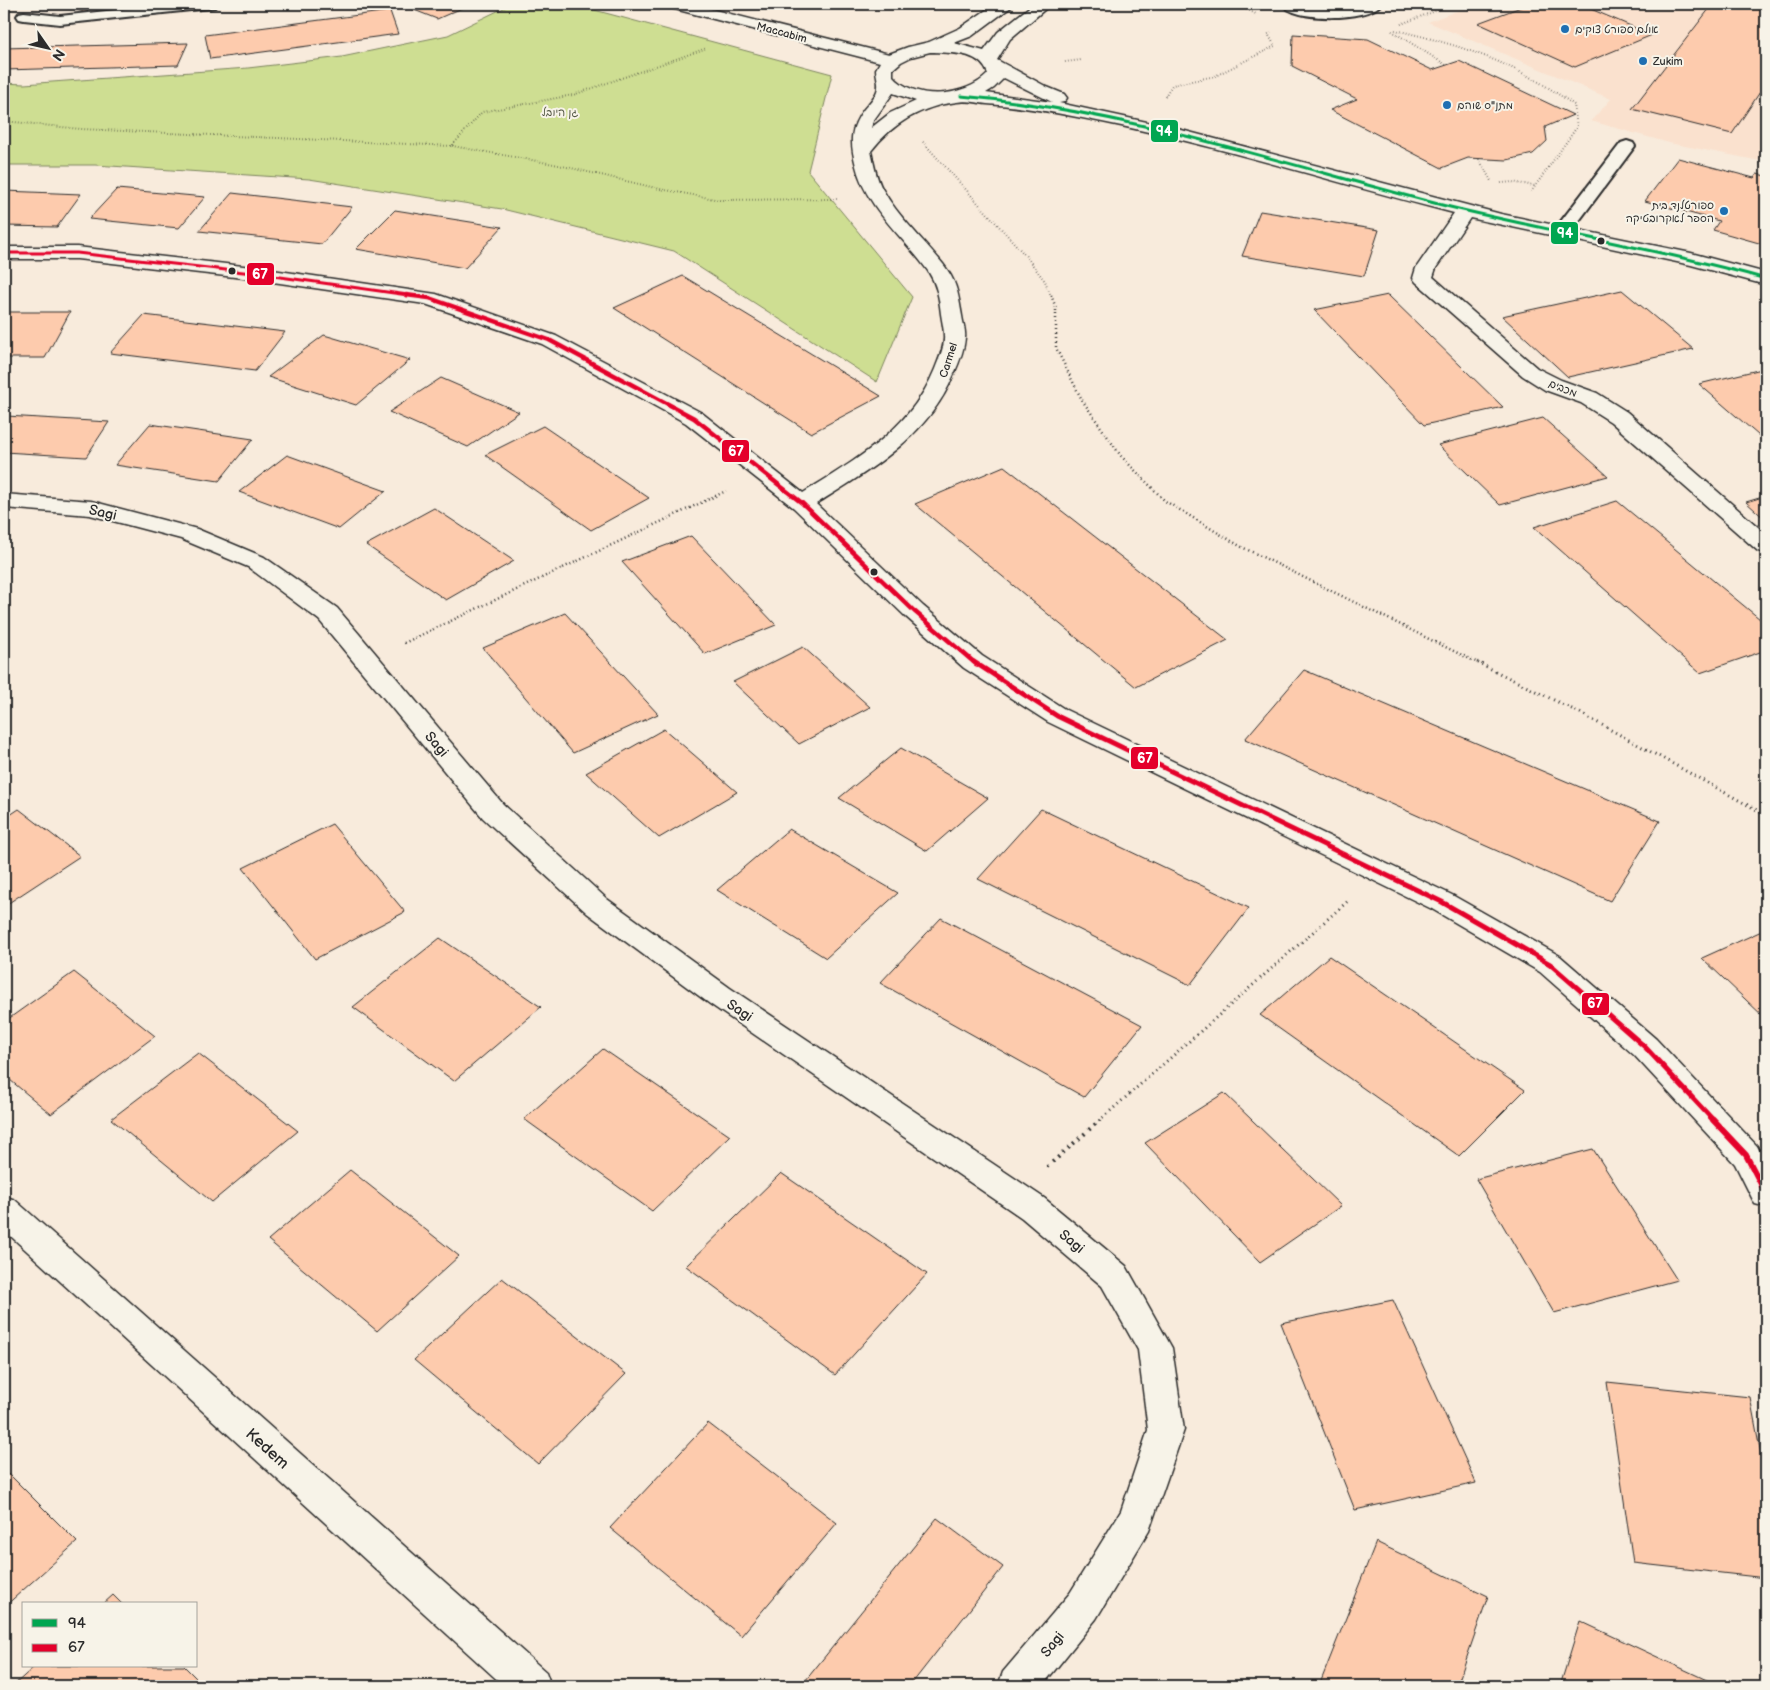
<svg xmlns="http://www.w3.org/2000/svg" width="1770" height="1690" viewBox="0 0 1770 1690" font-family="'Balsamiq Sans','Playpen Sans Hebrew',sans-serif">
	<rect width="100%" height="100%" fill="#f8ebdc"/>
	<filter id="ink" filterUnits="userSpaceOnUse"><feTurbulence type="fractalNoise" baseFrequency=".02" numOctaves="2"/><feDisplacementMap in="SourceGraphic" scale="10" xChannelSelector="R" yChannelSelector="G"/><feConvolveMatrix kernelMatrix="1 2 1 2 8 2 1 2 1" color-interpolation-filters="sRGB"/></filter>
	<g filter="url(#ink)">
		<polygon fill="#fae1ce" points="1475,4 1766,4 1766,162 1669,143 1591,121 1611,99 1428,22"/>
		<polygon fill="#cede92" stroke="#7c845e" points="512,4 572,4 832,74 808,171 912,297 877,382 674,251 502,209 309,179 95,165 4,165 4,83 24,84 248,68 342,57 448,35"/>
		<g fill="#fdcbad" stroke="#2b2b2b">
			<polygon points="59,4 101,4 84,12"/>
			<polygon points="399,4 471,4 437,19"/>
			<polygon points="1529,4 1579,4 1652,35 1575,67 1478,23"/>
			<polygon points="1713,4 1766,4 1766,83 1732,134 1632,109"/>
			<polygon points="390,11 398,34 210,59 205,35"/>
			<polygon points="1293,34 1368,39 1432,70 1459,61 1573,115 1545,127 1547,141 1533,154 1507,160 1468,158 1442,168 1330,110 1357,99 1292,66"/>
			<polygon points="188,43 178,65 4,70 4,48"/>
			<polygon points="1678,158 1754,178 1757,174 1766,176 1766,245 1713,230 1719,221 1645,201"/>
			<polygon points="117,189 205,197 179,228 89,219"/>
			<polygon points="4,191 81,194 57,227 4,226"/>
			<polygon points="232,193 352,207 322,244 199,231"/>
			<polygon points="395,210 502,227 465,268 356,249"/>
			<polygon points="1260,211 1379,230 1364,276 1242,256"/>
			<polygon points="683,276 881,396 811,433 614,308"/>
			<polygon points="1622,290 1693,349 1568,377 1502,316"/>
			<polygon points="1388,295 1503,407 1424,425 1314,310"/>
			<polygon points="4,312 70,312 45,358 4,358"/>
			<polygon points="144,315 285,332 255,371 110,353"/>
			<polygon points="324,335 410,360 356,405 268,377"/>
			<polygon points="1766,368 1766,442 1699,384"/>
			<polygon points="441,378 519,412 468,447 389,412"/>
			<polygon points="6,416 109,422 86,457 4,452 4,420"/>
			<polygon points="1543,418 1608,476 1500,505 1438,445"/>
			<polygon points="150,424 253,439 219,481 115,465"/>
			<polygon points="543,426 649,498 591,530 485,455"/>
			<polygon points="287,455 386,491 339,529 239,492"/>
			<polygon points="1004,466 1228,640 1136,687 915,504"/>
			<polygon points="1766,496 1766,520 1746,502"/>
			<polygon points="1617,501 1766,624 1766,650 1700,673 1534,527"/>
			<polygon points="434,508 514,561 446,600 366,545"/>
			<polygon points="691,536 776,625 705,654 622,562"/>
			<polygon points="565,613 658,714 573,753 483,648"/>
			<polygon points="803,647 870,707 799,744 733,682"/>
			<polygon points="1304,670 1660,821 1610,901 1245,739"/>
			<polygon points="664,729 737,792 659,838 586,773"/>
			<polygon points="901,748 988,798 927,851 839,798"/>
			<polygon points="19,809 80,856 4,906 4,819"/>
			<polygon points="1041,809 1249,908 1190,985 978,879"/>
			<polygon points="332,824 405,912 315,959 243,868"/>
			<polygon points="789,829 898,893 826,958 717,890"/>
			<polygon points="941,918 1142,1025 1084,1097 880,983"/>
			<polygon points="1766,929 1766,1019 1702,958"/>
			<polygon points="440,938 541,1007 454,1081 353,1007"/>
			<polygon points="1329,956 1525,1090 1459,1156 1260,1015"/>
			<polygon points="74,972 155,1036 51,1114 4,1075 4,1022"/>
			<polygon points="603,1049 730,1136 652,1211 524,1119"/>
			<polygon points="198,1053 298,1131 212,1202 111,1119"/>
			<polygon points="1224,1093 1341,1206 1260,1262 1145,1143"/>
			<polygon points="1593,1149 1677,1280 1554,1313 1476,1179"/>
			<polygon points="350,1170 459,1256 377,1331 268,1240"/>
			<polygon points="781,1173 927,1274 835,1375 686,1266"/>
			<polygon points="502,1278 626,1374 538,1464 414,1360"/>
			<polygon points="1393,1300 1476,1483 1355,1510 1281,1323"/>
			<polygon points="1607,1382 1750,1397 1766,1480 1766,1578 1633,1563"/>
			<polygon points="708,1423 837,1523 741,1636 610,1528"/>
			<polygon points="4,1469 77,1542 4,1607"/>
			<polygon points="937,1518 1003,1567 910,1686 801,1686"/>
			<polygon points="1376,1542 1488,1596 1457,1686 1319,1686"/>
			<polygon points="113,1595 122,1604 103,1604"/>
			<polygon points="1580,1621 1711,1682 1710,1686 1560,1686"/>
			<polygon points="35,1666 184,1666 204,1686 13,1686"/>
		</g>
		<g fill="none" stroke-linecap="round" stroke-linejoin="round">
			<g stroke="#2b2b2b" stroke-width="4">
				<g id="service">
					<polygon points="171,4 217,4 215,7 210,8 60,24 24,20 19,19 17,16 19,13 24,12 60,16"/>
					<path d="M1282 4H1302L1312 7 1332 9 1360 4H1381C1369 21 1293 22 1282 4Z"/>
					<polygon points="1627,141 1633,143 1635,146 1567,237 1561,238 1555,237 1552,233 1555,229 1621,143"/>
				</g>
			</g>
			<g stroke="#2b2b2b" stroke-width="3">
				<g id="minor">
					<path d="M665 4H691L889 54 908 47 929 42 960 28 995 4H1013L1011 7 972 36 954 43 984 51 998 32 1033 4H1051L1010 39 997 60 1047 87 1064 94 1067 98 1064 102 1059 103 1170 127 1501 214 1691 253 1766 273V285L1691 265 1470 218 1436 268 1433 277 1537 368 1561 380 1597 393 1627 412 1766 534V553L1758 551 1611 422 1581 403 1545 390 1523 376 1416 282 1413 278 1416 268 1454 213C1329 181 1204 141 1077 117 1047 111 1017 106 987 104 978 103 967 100 957 102 922 106 893 123 871 151 874 164 876 178 883 190 898 217 924 240 943 264 957 282 958 293 962 316 963 323 966 331 965 338 964 350 959 363 954 374 929 436 870 470 816 504L923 606 982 656 1066 710 1452 895 1560 956 1656 1039 1757 1146 1766 1163V1207L1755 1204 1735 1164 1634 1055 1540 972 1432 909 1048 722 964 668 905 616 794 508 686 423 542 344 425 304 252 279 77 259H4V247H77L252 267 436 294 556 336 702 413 803 493C857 459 910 430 935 369 939 359 945 346 944 336 944 329 942 321 941 314 939 297 937 285 928 271 904 237 866 208 856 166 850 143 849 129 864 109 868 104 875 97 877 91 880 83 876 77 876 69L880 62 667 7ZM930 52C951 53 980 51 988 74 966 97 915 102 893 76V69L901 62 911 57ZM1004 78 1052 102 986 93 994 88ZM893 93 916 101 890 113 871 128 873 121Z"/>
					<polygon points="4,494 91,501 197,529 264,557 337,608 503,804 607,899 730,988 1044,1198 1126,1266 1172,1348 1184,1430 1149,1531 1096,1619 1042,1686 998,1686 1003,1672 1070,1593 1121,1511 1148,1430 1138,1350 1102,1286 1022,1218 710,1004 587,913 483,818 319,620 248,567 181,539 90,515 4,508"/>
					<polygon points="4,1196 15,1200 546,1672 551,1686 504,1686 4,1230"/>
				</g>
			</g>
			<g stroke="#2b2b2b" stroke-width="2" stroke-dasharray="0.5 2.5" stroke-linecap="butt">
				<polyline points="1236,4 1256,14"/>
				<polyline points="1401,24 1454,4"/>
				<path d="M1395 30C1462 45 1518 64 1574 105L1577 127 1531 192"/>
				<polyline points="1392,31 1446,65"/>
				<polyline points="1065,62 1081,60"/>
				<polyline points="1165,96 1172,85 1215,76 1275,46 1268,34 1271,33"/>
				<polyline points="4,121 81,129 452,146 482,112 573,95 707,48"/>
				<polyline points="923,142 1025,255 1045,281 1051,296"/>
				<polyline points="452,146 554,164 660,189 720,200 837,199"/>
				<polyline points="1479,159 1491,181"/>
				<polyline points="1501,183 1512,182 1535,186"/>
			</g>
			<g stroke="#2b2b2b" stroke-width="2.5" stroke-dasharray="1 3" stroke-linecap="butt">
				<polyline points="1051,295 1056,308 1056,348 1082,400 1121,456 1165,501 1240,546 1480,664"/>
				<polyline points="404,643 726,491"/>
			</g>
			<g stroke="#2b2b2b" stroke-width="3" stroke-dasharray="1 4" stroke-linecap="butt">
				<polyline points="1477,662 1580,713 1766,815"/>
				<polyline points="1099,1121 1348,901"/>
			</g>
			<polyline stroke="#2b2b2b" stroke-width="4" stroke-dasharray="2 5" stroke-linecap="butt" points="1047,1167 1100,1120"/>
			<use href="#service" fill="#f7f3e8" fill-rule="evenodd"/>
			<use href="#minor" fill="#f7f3e8" fill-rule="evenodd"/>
			<g stroke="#f7f3e8" stroke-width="5.5">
				<path id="bus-1" d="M961 96C1125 110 1283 164 1442 205 1550 232 1659 249 1766 279"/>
			</g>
			<g stroke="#f7f3e8" stroke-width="5.5">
				<polyline id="bus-2-far3" points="4,253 77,253 252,273 415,296"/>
			</g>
			<g stroke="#f7f3e8" stroke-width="8">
				<polyline id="bus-2-far2" points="406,295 429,298 549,340 694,418 802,503 914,611 976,664"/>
			</g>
			<g stroke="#f7f3e8" stroke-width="9">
				<polyline id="bus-2-far1" points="974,662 1057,716 1442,902 1550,964 1645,1047 1714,1121"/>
			</g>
			<g stroke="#f7f3e8" stroke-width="10">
				<polyline id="bus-2" points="1713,1120 1746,1155 1766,1194"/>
			</g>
			<use href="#bus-1" stroke="#00a651" stroke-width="3"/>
			<use href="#bus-2-far3" stroke="#e4002b" stroke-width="3"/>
			<use href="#bus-2-far2" stroke="#e4002b" stroke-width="4.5"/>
			<use href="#bus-2-far1" stroke="#e4002b" stroke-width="5"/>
			<use href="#bus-2" stroke="#e4002b" stroke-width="6"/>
		</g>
	</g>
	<g fill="#1f6fb2" stroke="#f7f3e8" stroke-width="2">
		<circle cx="1565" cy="29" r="5"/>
		<circle cx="1643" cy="61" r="5"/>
		<circle cx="1447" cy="105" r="5"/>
		<circle cx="1724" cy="211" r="5"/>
	</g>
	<g fill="#2b2b2b" stroke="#f7f3e8" stroke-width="2">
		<circle cx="1601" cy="241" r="4.5"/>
		<circle cx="232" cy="271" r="4.5"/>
		<circle cx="874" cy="572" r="4.5"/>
	</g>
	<g text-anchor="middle" stroke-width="4" stroke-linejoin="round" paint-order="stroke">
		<g font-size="11" fill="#2b2b2b" stroke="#f7f3e8" text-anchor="start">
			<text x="1575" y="33">אולם ספורט צוקים</text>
			<text x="1653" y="65">Zukim</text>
			<text x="1457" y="109">מתנ"ס שוהם</text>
			<text x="1714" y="209" text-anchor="end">ספורטלנד בית<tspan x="1714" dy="13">הספר לאקרובטיקה</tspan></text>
		</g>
		<g font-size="11" fill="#2b2b2b" stroke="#f7f3e8">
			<text transform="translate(782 32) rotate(15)" y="4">Maccabim</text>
			<text transform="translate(948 360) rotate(-72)" y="4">Carmel</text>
			<text transform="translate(1563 388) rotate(22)" y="4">מכבים</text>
		</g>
		<g font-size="11" fill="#545845" stroke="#f7f3e8">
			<text x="560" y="116">גן היובל</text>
		</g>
		<g font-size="14" fill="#2b2b2b" stroke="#f7f3e8">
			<text transform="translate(103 512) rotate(13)" y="5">Sagi</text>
			<text transform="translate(437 744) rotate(50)" y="5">Sagi</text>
			<text transform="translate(740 1010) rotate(34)" y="5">Sagi</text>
			<text transform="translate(1072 1241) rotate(40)" y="5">Sagi</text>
			<text transform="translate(1052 1644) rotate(-51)" y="5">Sagi</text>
		</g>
		<g font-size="16" fill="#2b2b2b" stroke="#f7f3e8">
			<text transform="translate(268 1448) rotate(42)" y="6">Kedem</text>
		</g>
	</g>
	<g stroke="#f7f3e8" stroke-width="2">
		<rect x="1150" y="119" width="29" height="24" rx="5" fill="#00a651"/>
		<rect x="1550" y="221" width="29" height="24" rx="5" fill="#00a651"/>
		<rect x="246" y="262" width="29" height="24" rx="5" fill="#e4002b"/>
		<rect x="721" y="439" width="29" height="24" rx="5" fill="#e4002b"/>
		<rect x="1130" y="746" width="29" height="24" rx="5" fill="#e4002b"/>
		<rect x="1581" y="992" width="29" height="24" rx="5" fill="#e4002b"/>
	</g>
	<g font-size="14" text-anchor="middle" font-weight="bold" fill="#fff">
		<text x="1164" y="136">94</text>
		<text x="1565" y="238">94</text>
		<text x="260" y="279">67</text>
		<text x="736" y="456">67</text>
		<text x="1145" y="763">67</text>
		<text x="1595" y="1008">67</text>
	</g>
	<rect width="1770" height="1690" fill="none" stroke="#f7f3e8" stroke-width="20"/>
	<rect x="10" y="10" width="1750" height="1670" fill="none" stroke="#2b2b2b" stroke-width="2" filter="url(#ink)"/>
	<rect x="22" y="1602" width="175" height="65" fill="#f7f3e8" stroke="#a5a39c"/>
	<rect x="32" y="1619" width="25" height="8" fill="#00a651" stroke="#a5a39c"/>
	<text x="68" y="1628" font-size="15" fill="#2b2b2b">94</text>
	<rect x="32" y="1644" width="25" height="8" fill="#e4002b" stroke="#a5a39c"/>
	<text x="68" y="1652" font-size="15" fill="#2b2b2b">67</text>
	<g transform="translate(48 48) rotate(124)" stroke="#f7f3e8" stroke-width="4" paint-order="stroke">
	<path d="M0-4L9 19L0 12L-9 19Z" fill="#2b2b2b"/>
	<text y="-8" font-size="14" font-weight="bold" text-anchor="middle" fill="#2b2b2b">N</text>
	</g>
</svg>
